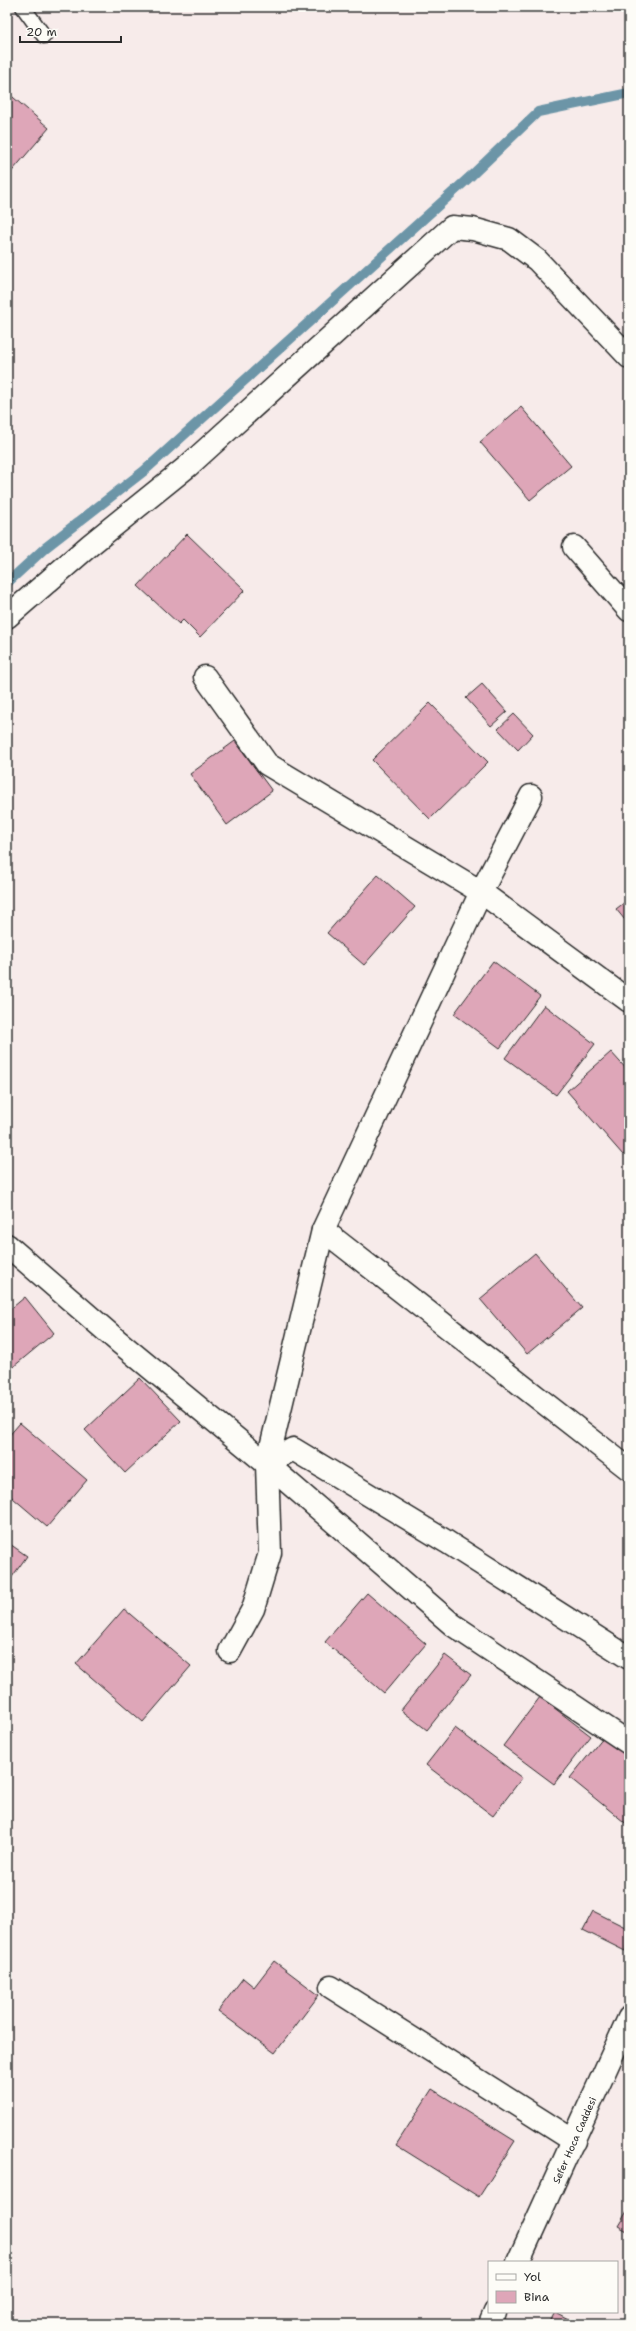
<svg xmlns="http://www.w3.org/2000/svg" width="636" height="2331" viewBox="0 0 636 2331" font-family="'Shantell Sans',sans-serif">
	<rect width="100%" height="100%" fill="#f7ebea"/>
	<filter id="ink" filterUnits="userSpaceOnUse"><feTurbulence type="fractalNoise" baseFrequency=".025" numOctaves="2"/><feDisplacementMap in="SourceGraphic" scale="8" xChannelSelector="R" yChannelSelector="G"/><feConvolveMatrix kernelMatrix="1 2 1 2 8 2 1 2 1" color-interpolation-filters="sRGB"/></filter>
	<g filter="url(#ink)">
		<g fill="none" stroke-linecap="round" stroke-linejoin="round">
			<polyline stroke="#6c95a7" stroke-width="10" points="7,583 45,548 144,471 472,175 538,112 629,93"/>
		</g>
		<g fill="#dea6b8" stroke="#2b2b2b">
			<polygon points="7,92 49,128 7,177"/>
			<polygon points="521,407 571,466 530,500 480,442"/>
			<polygon points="187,534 245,590 200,637 183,620 179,624 138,586"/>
			<polygon points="482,684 507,712 491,726 466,698"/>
			<polygon points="430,703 488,762 430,819 372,760"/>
			<polygon points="514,714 533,734 518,750 498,729"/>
			<polygon points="235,741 272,791 227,825 190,774"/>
			<polygon points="378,875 415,907 364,965 327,933"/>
			<polygon points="629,899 629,925 616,909"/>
			<polygon points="493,961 540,996 500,1048 454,1014"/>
			<polygon points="544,1005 595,1044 556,1095 505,1058"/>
			<polygon points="611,1052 629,1072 629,1150 623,1155 567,1091"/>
			<polygon points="535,1253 582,1308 527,1354 480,1299"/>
			<polygon points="25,1297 54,1333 7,1372 7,1312"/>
			<polygon points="140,1378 181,1421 125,1473 85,1430"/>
			<polygon points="20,1423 87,1480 47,1527 7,1493 7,1438"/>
			<polygon points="7,1542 27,1556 7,1584"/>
			<polygon points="367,1593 426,1644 384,1693 325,1642"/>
			<polygon points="124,1609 191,1666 143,1722 76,1664"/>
			<polygon points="445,1655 471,1675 427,1730 401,1710"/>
			<polygon points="540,1697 591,1736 554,1784 503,1746"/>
			<polygon points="455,1728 522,1778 493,1816 426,1765"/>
			<polygon points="608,1731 629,1748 629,1826 570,1778"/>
			<polygon points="593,1911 629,1929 629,1943 625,1951 583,1930"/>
			<polygon points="274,1961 319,1995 275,2053 218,2011 243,1978 254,1987"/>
			<polygon points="432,2089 515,2141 479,2197 396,2145"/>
			<polygon points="629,2208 629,2232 618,2226"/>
			<polygon points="555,2312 574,2322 573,2324 549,2324"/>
		</g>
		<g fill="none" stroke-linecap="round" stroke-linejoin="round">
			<g stroke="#2b2b2b" stroke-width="17">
				<polyline id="lane" points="23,7 44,36"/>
			</g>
			<g stroke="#2b2b2b" stroke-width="25">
				<g id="street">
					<polyline points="574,547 629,610"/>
					<polyline points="7,617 90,545 188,466 452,227 473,229 509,239 537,260 629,357"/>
					<polyline points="205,677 267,764 481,892 629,1001"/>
					<polyline points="323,1230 629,1469"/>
					<polyline points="7,1245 119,1342 267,1464 453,1625 629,1743"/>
					<polyline points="267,1464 293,1449 447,1542 629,1658"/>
					<polyline points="230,1651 253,1609 270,1553 267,1464 323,1230 481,892 531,796"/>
					<polyline points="331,1987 574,2141"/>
				</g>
			</g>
			<g stroke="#2b2b2b" stroke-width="25">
				<g id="secondary">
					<polyline points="518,2262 629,2018"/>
					<polyline points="490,2324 495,2312"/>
				</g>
			</g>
			<use href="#lane" stroke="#fdfcf7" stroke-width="14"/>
			<use href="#street" stroke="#fdfcf7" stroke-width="22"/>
			<use href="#secondary" stroke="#fdfcf7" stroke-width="22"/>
		</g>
	</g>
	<g text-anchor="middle" stroke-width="3" stroke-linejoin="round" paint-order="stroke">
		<g font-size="10" fill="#2b2b2b" stroke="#fdfcf7">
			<text transform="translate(574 2140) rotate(-66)" y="4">Sefer Hoca Caddesi</text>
		</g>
	</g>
	<rect width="636" height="2331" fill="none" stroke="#fdfcf7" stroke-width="24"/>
	<rect x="12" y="12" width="612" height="2307" fill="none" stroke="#2b2b2b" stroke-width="1.5" filter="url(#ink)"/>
	<rect x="488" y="2261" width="130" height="52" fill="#fdfcf7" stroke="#a9a8a5"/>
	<rect x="496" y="2274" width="20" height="6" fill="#fdfcf7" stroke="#a9a8a5"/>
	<text x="524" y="2281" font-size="12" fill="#2b2b2b">Yol</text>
	<rect x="496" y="2291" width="20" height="12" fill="#dea6b8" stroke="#a9a8a5"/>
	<text x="524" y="2301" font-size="12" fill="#2b2b2b">Bina</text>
	<path d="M20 36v6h101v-6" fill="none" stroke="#2b2b2b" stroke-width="2"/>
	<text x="26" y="36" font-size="12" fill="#2b2b2b" stroke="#fdfcf7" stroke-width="3" paint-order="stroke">20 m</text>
</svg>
